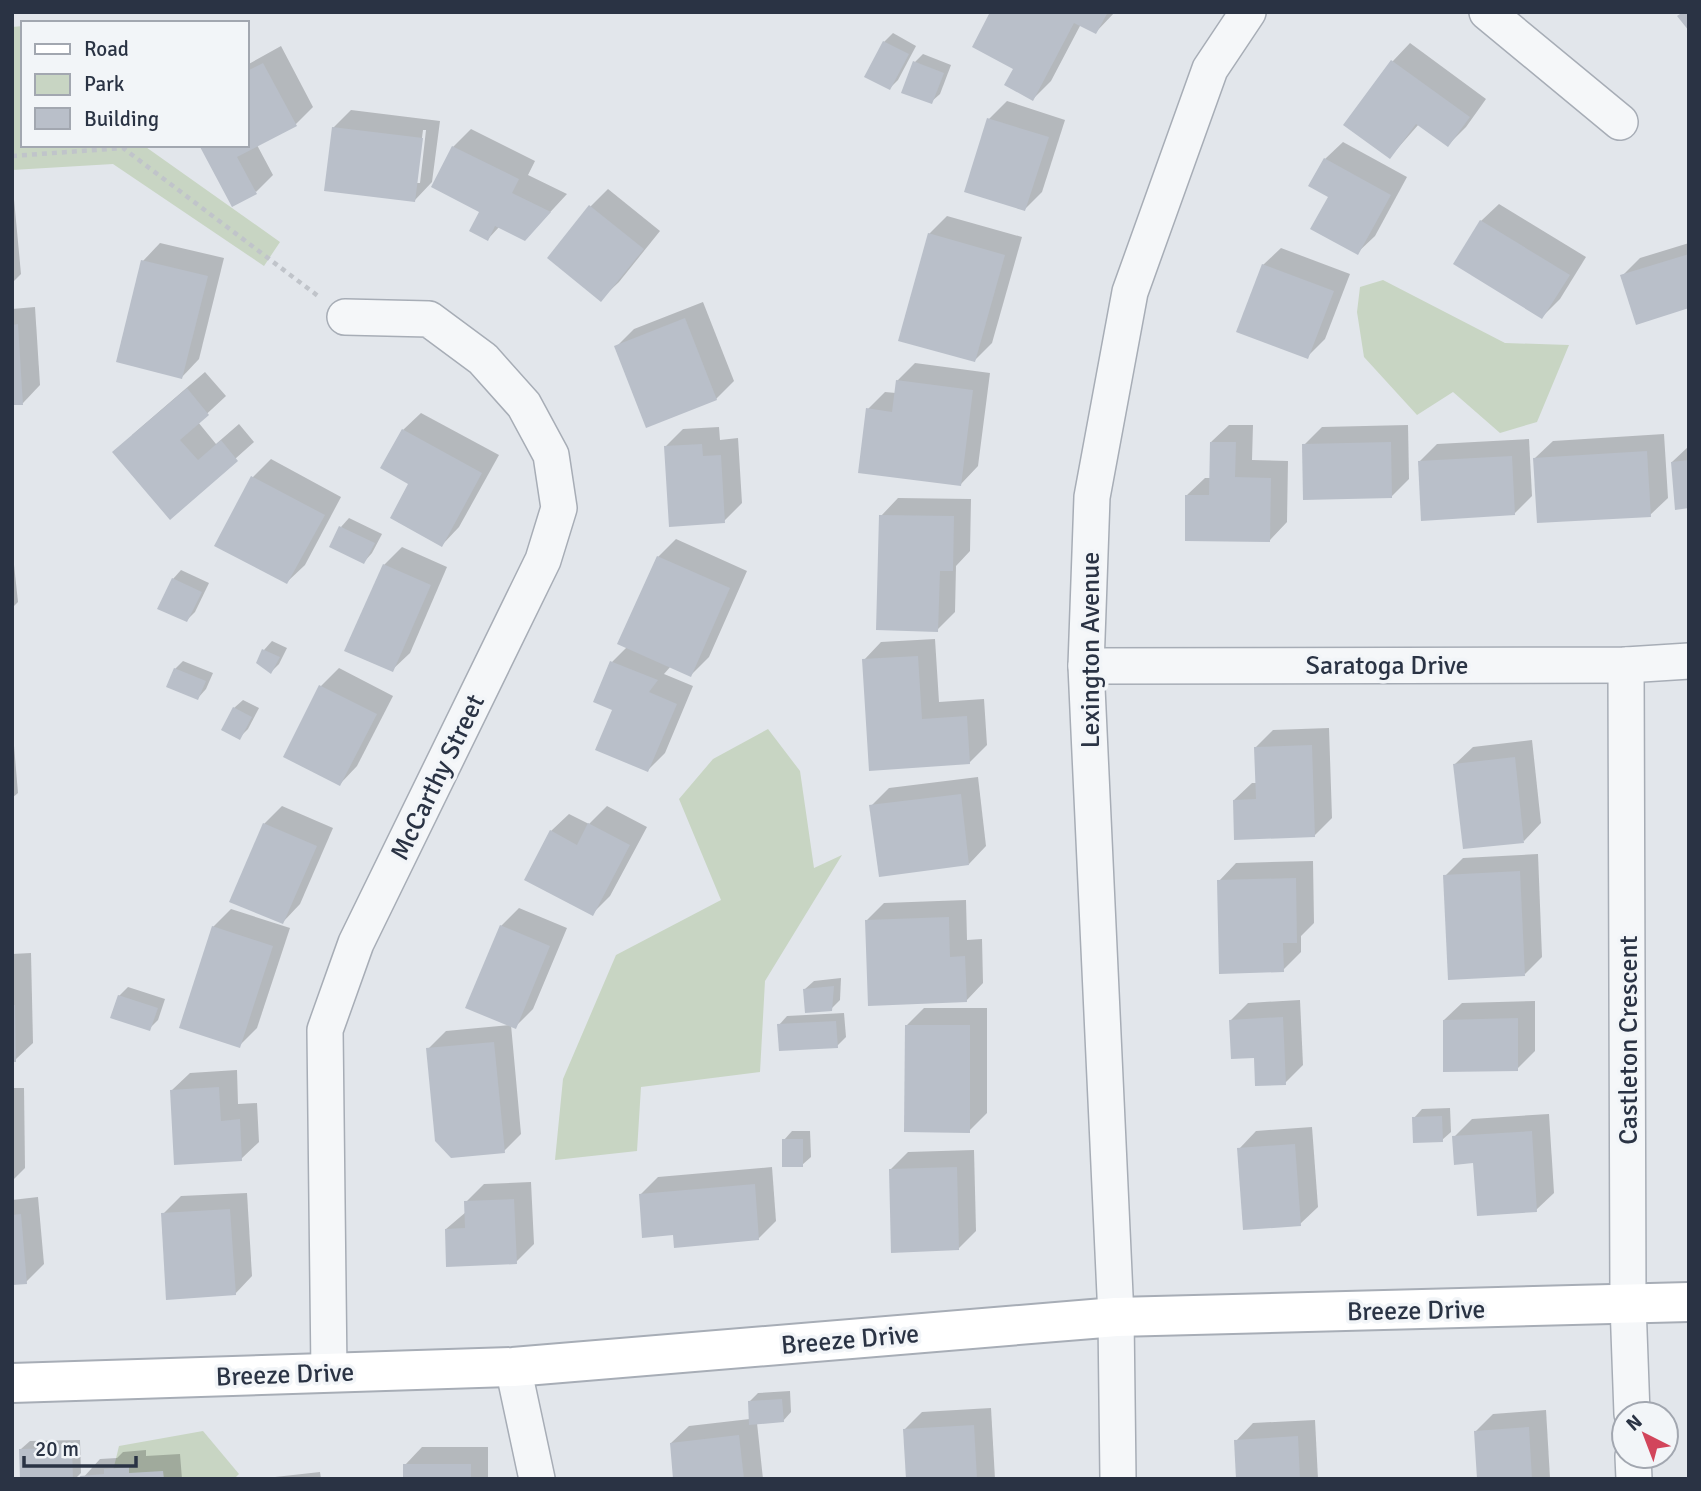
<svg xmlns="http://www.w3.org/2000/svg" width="1701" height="1491" viewBox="0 0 1701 1491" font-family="Signika,sans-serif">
	<rect width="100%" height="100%" fill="#e2e6eb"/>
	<g fill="#c8d5c3">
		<polygon points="23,26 23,145 143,145 280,242 264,266 113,164 12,170 12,27"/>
		<polygon points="1383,280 1505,343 1569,345 1537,422 1500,433 1453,392 1417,415 1364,357 1357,312 1360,287"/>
		<polygon points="768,729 800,771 814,868 842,855 765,981 760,1072 641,1087 637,1151 555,1160 563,1079 616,955 721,900 679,799 713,759"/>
		<polygon points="203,1431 239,1474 234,1479 111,1479 119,1446"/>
	</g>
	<g fill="#0003" fill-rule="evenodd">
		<polygon points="992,12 1115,12 1096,32 1081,24 1051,81 1033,99"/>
		<polygon points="893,33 916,46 898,80 890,88 884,42"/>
		<polygon points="1410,43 1486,99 1466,127 1448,145 1419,124 1390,157 1346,125 1393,61"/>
		<polygon points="281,46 313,107 296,124 257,145 273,175 256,192 201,145 247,145 247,65"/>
		<polygon points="923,54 951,65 940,94 931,102 915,62"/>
		<polygon points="1007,101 1065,120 1042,192 1025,209 989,119"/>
		<path d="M351 110 440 121 432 182 415 200 333 128ZM423 130H426L420 183H416Z"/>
		<polygon points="471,129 535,161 528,175 567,194 542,221 500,226 488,239 482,211 433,186 453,147"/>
		<polygon points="1343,142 1407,177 1375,236 1357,253 1330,196 1325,159"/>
		<polygon points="608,189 660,231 619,282 601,299 549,258 591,206"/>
		<polygon points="12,199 14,199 21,274 12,283"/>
		<polygon points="1499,204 1586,257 1560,299 1542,317 1481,221"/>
		<polygon points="947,216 1022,237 992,343 975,360 929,234"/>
		<polygon points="160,243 224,258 199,359 182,377 143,261"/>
		<polygon points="1689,243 1689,307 1622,276 1640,258"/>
		<polygon points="1281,248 1350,274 1325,339 1307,357 1263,265"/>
		<polygon points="703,302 734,381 716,399 616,347 634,329"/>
		<polygon points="35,307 40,385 23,403 12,404 12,309"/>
		<polygon points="915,363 990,373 978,466 961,484 868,409 885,392 896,393 897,381"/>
		<polygon points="205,372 226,396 198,422 216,444 239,424 254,442 170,517 132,435"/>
		<polygon points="421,413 499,455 459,527 442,545 411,483 403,430"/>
		<polygon points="1229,425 1253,425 1252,460 1288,461 1287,522 1270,540 1187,495 1205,478 1211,478 1211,442"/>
		<polygon points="1408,425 1409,479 1391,497 1304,445 1322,427"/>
		<polygon points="719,427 720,440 738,438 742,503 724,521 665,447 683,429"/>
		<polygon points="1664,434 1668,498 1650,515 1535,458 1553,441"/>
		<polygon points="1529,439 1532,496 1514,514 1420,461 1437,444"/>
		<polygon points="1689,446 1689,507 1672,462"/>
		<polygon points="271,459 341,497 305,565 287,582 216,545 253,477"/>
		<polygon points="898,498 971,499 970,551 956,566 955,612 937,630 881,516"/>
		<polygon points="349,518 382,534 372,553 364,562 341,527"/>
		<polygon points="676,539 747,571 709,657 691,675 671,666 664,674 693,686 665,753 648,770 614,709 595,701 612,662 627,647 658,557"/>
		<polygon points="12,546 18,602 12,608"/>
		<polygon points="402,547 447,567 410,653 392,670 384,565"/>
		<polygon points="181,570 209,583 195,612 187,620 173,579"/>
		<polygon points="935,639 939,702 984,699 987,745 969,763 870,769 864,660 881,642"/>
		<polygon points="272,641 287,648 279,664 271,672 259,662 264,650"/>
		<polygon points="183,661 213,673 206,689 198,698 175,669"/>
		<polygon points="339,668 393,696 357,766 340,784 285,756 321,686"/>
		<polygon points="243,700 259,708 248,729 239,738 234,708"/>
		<polygon points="12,722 18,793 12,798"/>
		<polygon points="1329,728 1332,818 1314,836 1234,800 1252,783 1257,783 1255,748 1273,730"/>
		<polygon points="1532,740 1541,823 1524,841 1455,764 1473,747"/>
		<polygon points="978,777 986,846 969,864 871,806 889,788"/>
		<polygon points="282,806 333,828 300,904 283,922 264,824"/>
		<polygon points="607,806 647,827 610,896 592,914 551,831 569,814 589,824"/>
		<polygon points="1538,854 1542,957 1525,974 1445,876 1463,858"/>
		<polygon points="1313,861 1314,923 1301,936 1301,952 1283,970 1219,881 1236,863"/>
		<polygon points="966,900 967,940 982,939 983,983 966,1001 866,921 884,903"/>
		<polygon points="519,908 567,928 533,1009 515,1027 511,1025 521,1134 504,1151 428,1049 446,1031 510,1025 501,926"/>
		<polygon points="231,909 290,928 257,1028 239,1046 213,927"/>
		<polygon points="31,953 33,1043 15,1060 12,1060 12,954"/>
		<polygon points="841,978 840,1000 831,1009 805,989 814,981"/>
		<polygon points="128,987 165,999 158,1020 149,1029 119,996"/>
		<polygon points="1300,1000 1303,1065 1285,1083 1255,1056 1231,1020 1248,1003"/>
		<polygon points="1535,1001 1535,1051 1517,1069 1444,1020 1462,1003"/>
		<polygon points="924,1008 987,1008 987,1113 969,1131 906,1026"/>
		<polygon points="844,1013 846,1037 837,1046 779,1025 787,1016"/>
		<polygon points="237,1070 238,1104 257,1103 259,1142 241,1159 172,1090 190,1073"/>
		<polygon points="12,1088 24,1088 25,1168 12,1181"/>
		<polygon points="1450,1108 1451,1132 1442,1140 1414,1118 1422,1109"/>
		<polygon points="1549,1114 1554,1193 1536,1210 1475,1161 1454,1137 1472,1119"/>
		<polygon points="1312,1127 1318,1207 1300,1224 1239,1149 1256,1131"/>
		<polygon points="792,1131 810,1131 811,1157 802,1165 784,1140"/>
		<polygon points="974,1150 976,1231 958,1249 890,1170 908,1152"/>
		<polygon points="772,1167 776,1221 758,1239 674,1233 640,1195 658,1177"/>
		<polygon points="531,1182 534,1244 516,1262 446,1229 466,1212 466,1202 484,1184"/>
		<polygon points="247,1193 252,1276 235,1294 163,1214 181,1196"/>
		<polygon points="38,1197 44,1264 26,1282 12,1284 12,1200"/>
		<polygon points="790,1391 791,1412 783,1421 757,1423 763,1479 675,1479 671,1443 689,1426 750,1419 749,1402 758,1393"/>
		<polygon points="991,1408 995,1479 907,1479 904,1430 922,1412"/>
		<polygon points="1546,1410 1550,1478 1478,1479 1476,1431 1493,1414"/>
		<polygon points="1315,1420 1318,1479 1238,1479 1236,1441 1253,1423"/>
		<polygon points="80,1440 81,1473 75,1479 21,1479 21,1449 30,1441"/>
		<polygon points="422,1447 488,1447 488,1479 405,1479 405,1465"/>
		<polygon points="146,1450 146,1456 180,1454 182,1479 82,1479 100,1459 117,1458 123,1452"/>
		<polygon points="320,1472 321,1479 274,1479 275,1477"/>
	</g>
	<g fill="#b9bfc9">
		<polygon points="990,12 1108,12 1096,34 1074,23 1033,101 1004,85 1013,69 972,47"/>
		<polygon points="1683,12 1689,12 1689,31 1677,16"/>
		<polygon points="883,41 909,54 890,90 864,77"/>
		<polygon points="1391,60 1470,117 1448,147 1416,124 1390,159 1343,125"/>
		<polygon points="913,61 944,73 932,104 901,93"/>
		<polygon points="263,63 297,126 237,157 257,194 232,207 199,145 247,145 247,71"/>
		<polygon points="987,118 1049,137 1025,211 964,192"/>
		<polygon points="332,127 423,138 415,202 324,191"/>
		<polygon points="452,146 519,179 512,193 551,212 525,241 495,226 488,241 469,231 479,212 431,187"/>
		<polygon points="1324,158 1391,195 1358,255 1310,229 1328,197 1308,186"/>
		<polygon points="589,205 644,249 601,302 547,258"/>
		<polygon points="1480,220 1570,275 1542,319 1453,264"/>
		<polygon points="928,233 1005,255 975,362 898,341"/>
		<polygon points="1689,254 1689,308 1636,325 1620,275"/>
		<polygon points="141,260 208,276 182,379 116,362"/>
		<polygon points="1262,264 1334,291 1308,359 1236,332"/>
		<polygon points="685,318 717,400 646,428 614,346"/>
		<polygon points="18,324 23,405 12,405 12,325"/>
		<polygon points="896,380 973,390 961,486 858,473 866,408 892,412"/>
		<polygon points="187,388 209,415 180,440 198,460 221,440 238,461 170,520 112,452"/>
		<polygon points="402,429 482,473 442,547 390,518 408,484 380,468"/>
		<polygon points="1210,442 1236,442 1235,477 1271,478 1270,542 1185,541 1185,495 1209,495"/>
		<polygon points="1391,442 1392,498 1303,500 1302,444"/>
		<polygon points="702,444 703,456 721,455 725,523 669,527 664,446"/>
		<polygon points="1647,451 1651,517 1537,523 1533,458"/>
		<polygon points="1512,456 1515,515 1421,521 1418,461"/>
		<polygon points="1689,460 1689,508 1675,510 1671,462"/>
		<polygon points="251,476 325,515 287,584 214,546"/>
		<polygon points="879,515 954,516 953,571 940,571 938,632 876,630"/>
		<polygon points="339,526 375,543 364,564 329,547"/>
		<polygon points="657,556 730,588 691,677 617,644"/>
		<polygon points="383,564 431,585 393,672 344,651"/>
		<polygon points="172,578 202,592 187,622 157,609"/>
		<polygon points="262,649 280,657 271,674 256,663"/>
		<polygon points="918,656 922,719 967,716 970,764 869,771 862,659"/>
		<polygon points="610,661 658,680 649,692 677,704 648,772 595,750 612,710 593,702"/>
		<polygon points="174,668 206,681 198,700 166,687"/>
		<polygon points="319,685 377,714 340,786 283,757"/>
		<polygon points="233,707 252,717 240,740 221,730"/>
		<polygon points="1312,745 1315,837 1234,840 1233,800 1256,799 1254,747"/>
		<polygon points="1515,757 1524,843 1463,849 1453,764"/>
		<polygon points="961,794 969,865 879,877 869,805"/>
		<polygon points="263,823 317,846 283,924 229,902"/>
		<polygon points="588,823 630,845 593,916 524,880 550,830 577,845"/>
		<polygon points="1520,871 1525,976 1448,980 1443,875"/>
		<polygon points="1296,878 1297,943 1283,943 1284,972 1219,974 1217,880"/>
		<polygon points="949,917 950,957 965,956 967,1002 868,1006 865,920"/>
		<polygon points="500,925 550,946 516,1029 465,1008"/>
		<polygon points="212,926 273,946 240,1048 179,1028"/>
		<polygon points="834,986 832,1011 805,1013 803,989"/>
		<polygon points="118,995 158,1008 150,1031 110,1018"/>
		<polygon points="12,1005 15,1005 16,1062 12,1062"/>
		<polygon points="1283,1017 1286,1085 1255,1086 1254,1058 1231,1059 1229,1020"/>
		<polygon points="1518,1018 1518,1071 1443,1072 1443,1020"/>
		<polygon points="836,1021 838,1048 779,1051 777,1024"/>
		<polygon points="905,1025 970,1025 970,1133 904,1132"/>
		<polygon points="494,1042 505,1153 451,1158 435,1141 426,1048"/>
		<polygon points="219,1087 221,1121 240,1119 242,1161 174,1165 170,1090"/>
		<polygon points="1442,1116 1443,1142 1413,1143 1412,1117"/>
		<polygon points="1532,1131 1537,1212 1477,1216 1473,1163 1454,1165 1452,1136"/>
		<rect x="782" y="1139" width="21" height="28"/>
		<polygon points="1295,1144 1301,1226 1243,1230 1237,1148"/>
		<polygon points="957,1167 959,1250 891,1253 889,1169"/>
		<polygon points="755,1184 759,1240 674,1248 673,1235 642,1238 639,1194"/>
		<polygon points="514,1199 517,1264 446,1267 445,1229 465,1228 464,1201"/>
		<polygon points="230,1209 236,1295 166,1300 161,1213"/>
		<polygon points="21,1214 27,1284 12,1285 12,1215"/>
		<polygon points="782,1399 784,1422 749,1425 748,1401"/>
		<polygon points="974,1425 977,1479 906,1479 903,1429"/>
		<polygon points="1529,1427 1532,1479 1477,1479 1474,1431"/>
		<polygon points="739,1435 744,1479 673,1479 670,1443"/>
		<polygon points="1298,1436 1300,1479 1236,1479 1234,1440"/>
		<polygon points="72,1448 73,1479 20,1479 19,1449"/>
		<rect x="403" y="1464" width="68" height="15"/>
		<polygon points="129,1467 129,1473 163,1471 164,1479 81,1479 80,1476 104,1474 104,1469"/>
	</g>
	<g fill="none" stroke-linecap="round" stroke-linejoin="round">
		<g stroke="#a7adb6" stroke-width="38">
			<g id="street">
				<polyline points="1487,12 1620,122"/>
				<polyline points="1626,665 1628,1304 1632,1414"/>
				<polyline points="1086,666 1626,665 1689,661"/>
				<polyline points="513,1367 537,1479"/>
				<polyline points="329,1373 325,1030 356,943 543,560 559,508 551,455 524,405 483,359 429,319 345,317"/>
				<polyline points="1633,1456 1634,1479"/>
				<polyline points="1118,1479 1116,1317 1086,666 1092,497 1130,292 1210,69 1248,12"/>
			</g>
		</g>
		<g stroke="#a7adb6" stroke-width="42">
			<polyline id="secondary" points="12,1383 513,1367 1116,1317 1689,1302"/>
		</g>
		<polyline stroke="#c0c4ca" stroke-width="4.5" stroke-dasharray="5 5" stroke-linecap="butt" points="12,156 123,148 318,296"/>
		<use href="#street" stroke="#f5f7f9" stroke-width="35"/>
		<use href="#secondary" stroke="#fff" stroke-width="38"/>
	</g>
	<g text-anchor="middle" stroke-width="7" stroke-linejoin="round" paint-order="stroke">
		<g font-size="26" fill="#2a3344" stroke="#f2f5f8">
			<text transform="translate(1090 650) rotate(-90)" y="9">Lexington Avenue</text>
			<text x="1387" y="674">Saratoga Drive</text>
			<text transform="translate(437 777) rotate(-64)" y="9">McCarthy Street</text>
			<text transform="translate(1628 1040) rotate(-90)" y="9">Castleton Crescent</text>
			<text transform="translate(1416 1310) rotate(-1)" y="9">Breeze Drive</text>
			<text transform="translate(850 1339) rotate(-5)" y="9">Breeze Drive</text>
			<text transform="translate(285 1374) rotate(-2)" y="9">Breeze Drive</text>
		</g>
	</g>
	<rect width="1701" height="1491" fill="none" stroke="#2a3344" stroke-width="28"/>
	<rect x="21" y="21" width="228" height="126" fill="#f2f5f8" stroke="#a2a7b0" stroke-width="2"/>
	<rect x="35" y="44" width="35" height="10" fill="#ffffff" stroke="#a2a7b0" stroke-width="2"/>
	<text x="84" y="56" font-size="21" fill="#2a3344">Road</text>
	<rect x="35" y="74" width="35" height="21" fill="#c8d5c3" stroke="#a2a7b0" stroke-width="2"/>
	<text x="84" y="91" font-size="21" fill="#2a3344">Park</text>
	<rect x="35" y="108" width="35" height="21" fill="#b9bfc9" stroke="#a2a7b0" stroke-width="2"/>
	<text x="84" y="126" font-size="21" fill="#2a3344">Building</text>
	<g transform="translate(1645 1435) rotate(318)"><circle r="33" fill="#f2f5f8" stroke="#a2a7b0" stroke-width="2"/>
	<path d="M0-5L12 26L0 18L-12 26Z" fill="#d2455b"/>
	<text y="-10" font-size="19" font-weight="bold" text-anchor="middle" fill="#2a3344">N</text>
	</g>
	<path d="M24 1456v10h112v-10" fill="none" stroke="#2a3344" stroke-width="3.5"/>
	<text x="35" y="1456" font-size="21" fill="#2a3344" stroke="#f2f5f8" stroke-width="5" paint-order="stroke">20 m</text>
</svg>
